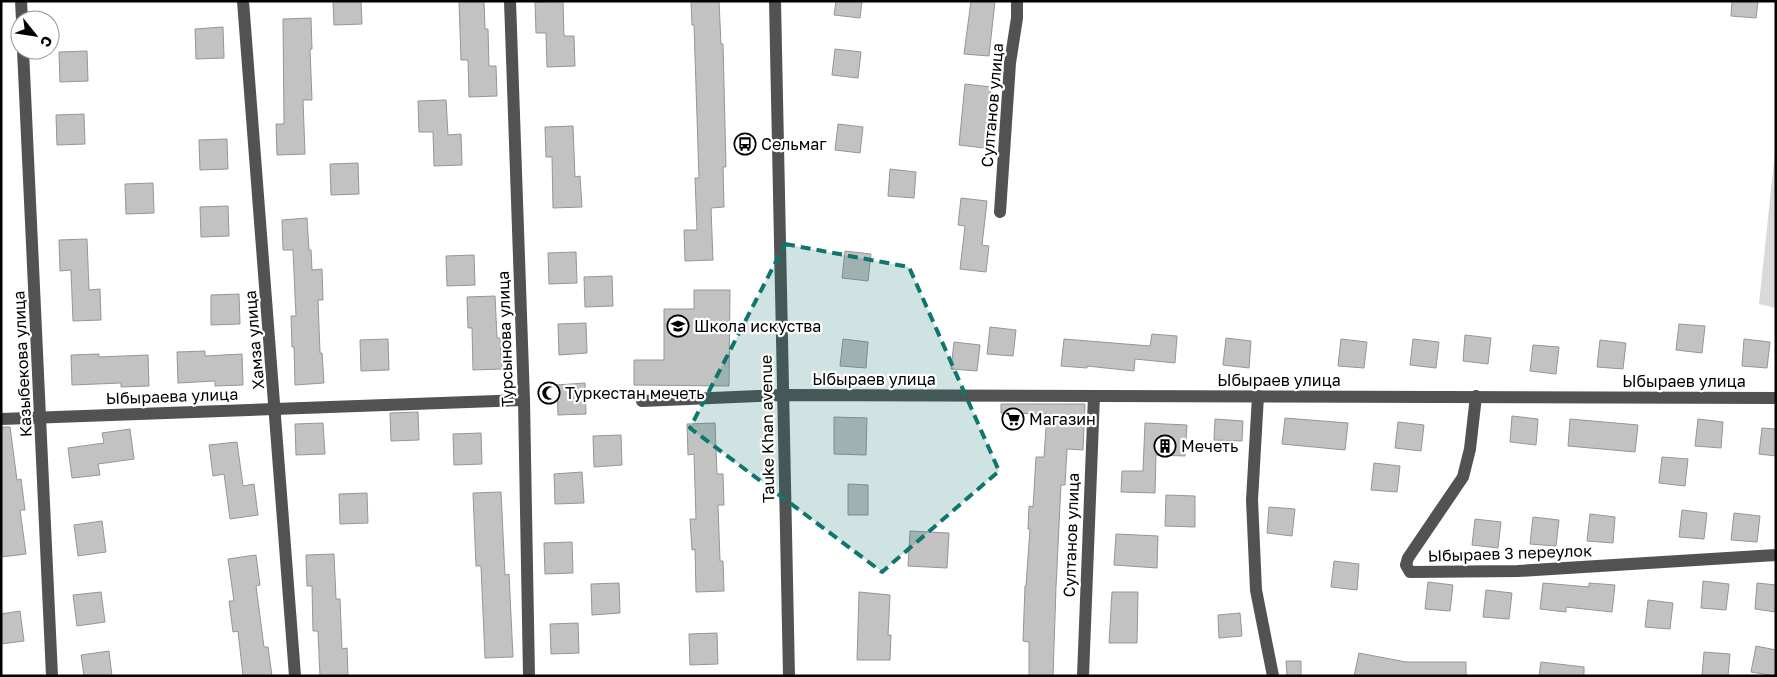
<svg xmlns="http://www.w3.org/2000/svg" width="1777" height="677" viewBox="0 0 1777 677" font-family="'Golos Text',sans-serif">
	<rect width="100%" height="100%" fill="#fff"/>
	<polygon fill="#d9d9d9" points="1776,142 1776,308 1759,304"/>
	<g fill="#c2c2c2" stroke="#969696">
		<polygon points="333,1 361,1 362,24 334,25"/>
		<polygon points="459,1 484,1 485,29 488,29 489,66 496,66 497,96 469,97 468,60 461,60"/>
		<polygon points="563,1 564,36 574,36 575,66 547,67 546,33 536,33 535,2"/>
		<polygon points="691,1 719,1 721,44 723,44 726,167 723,167 724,207 711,208 713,260 685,261 684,230 697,230 695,178 699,178 694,25 692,25"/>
		<polygon points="836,1 862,1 860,18 834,15"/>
		<polygon points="971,1 995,1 989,56 964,54"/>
		<polygon points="1732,1 1758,1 1756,18 1731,16"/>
		<polygon points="311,18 312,49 310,49 312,100 303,100 305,154 277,155 276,124 284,124 283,19"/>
		<polygon points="223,27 224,58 196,59 195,29"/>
		<polygon points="835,49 861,52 858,78 832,75"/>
		<polygon points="87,51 88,81 60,82 59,52"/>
		<polygon points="965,84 991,87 984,148 959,145"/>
		<polygon points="446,100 448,135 461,134 462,165 434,166 433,132 419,132 418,101"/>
		<polygon points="84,114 85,144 57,145 56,115"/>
		<polygon points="838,124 863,127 860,153 835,150"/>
		<polygon points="573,126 575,177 580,176 582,207 553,208 552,157 546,157 545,127"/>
		<polygon points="227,139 228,169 200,170 199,140"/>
		<polygon points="358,163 359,194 331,195 330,164"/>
		<polygon points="890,169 916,172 914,198 888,196"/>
		<polygon points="153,183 154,213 126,214 125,184"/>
		<polygon points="961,198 987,201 982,245 989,246 986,272 960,269 965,226 958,225"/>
		<polygon points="228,206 229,236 201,237 200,207"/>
		<polygon points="307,218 309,250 311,250 312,270 322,269 323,300 318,300 320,353 322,353 324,383 295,385 294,347 292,347 291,316 296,316 293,250 283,250 282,220"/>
		<polygon points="87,239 89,290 100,289 101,320 73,321 71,270 60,271 59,240"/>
		<polygon points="845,251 871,254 868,281 842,278"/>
		<polygon points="576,252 577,283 549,284 548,253"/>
		<polygon points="474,255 475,285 447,286 446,256"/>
		<polygon points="612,276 613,306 585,307 584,277"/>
		<polygon points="694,290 730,290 729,386 634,385 634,360 664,360 664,309 694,309"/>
		<polygon points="239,294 240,324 211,325 211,295"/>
		<polygon points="495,296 497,338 500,338 502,369 473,370 472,328 468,328 467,297"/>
		<polygon points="586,323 587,353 559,355 558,324"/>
		<polygon points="1679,324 1705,326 1702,353 1676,350"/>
		<polygon points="990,327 1016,330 1013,356 987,354"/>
		<polygon points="1152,334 1177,336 1175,363 1135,359 1134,371 1087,366 1087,368 1061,366 1064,339 1150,346"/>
		<polygon points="1465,335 1491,338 1488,364 1463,361"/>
		<polygon points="1226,338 1251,341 1249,368 1223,365"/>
		<polygon points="388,339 389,370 361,371 360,340"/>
		<polygon points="843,339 868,342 866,368 840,366"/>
		<polygon points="1341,339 1367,342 1364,368 1338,366"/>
		<polygon points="1413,339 1439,342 1436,368 1410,365"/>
		<polygon points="1744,339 1770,342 1767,368 1742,366"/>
		<polygon points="1600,340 1626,343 1623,369 1597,367"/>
		<polygon points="954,342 980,345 977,371 951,369"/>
		<polygon points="1533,345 1559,347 1556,374 1530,371"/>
		<polygon points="205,351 205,356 242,354 243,385 215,386 215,381 178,383 177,352"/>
		<polygon points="99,354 99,357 148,355 149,386 121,387 121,383 72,385 71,355"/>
		<polygon points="585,383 586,414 558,415 557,385"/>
		<polygon points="1001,404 1085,404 1083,450 1067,449 1065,485 1061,485 1056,587 1053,676 1029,676 1029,642 1023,641 1025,586 1026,586 1030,529 1028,529 1029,506 1033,507 1036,457 1044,457 1047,414 1001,413"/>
		<polygon points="418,412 419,440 391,441 390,413"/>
		<polygon points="1512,416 1538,419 1536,445 1510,442"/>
		<polygon points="834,417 867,418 866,455 834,454"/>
		<polygon points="1285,418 1348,423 1345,450 1282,444"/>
		<polygon points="1215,419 1243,421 1242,441 1214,440"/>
		<polygon points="1570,419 1638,425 1635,452 1568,446"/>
		<polygon points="1698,419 1723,422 1721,448 1695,446"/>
		<polygon points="1398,422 1424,425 1421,451 1395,448"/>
		<polygon points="323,423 325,454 296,455 295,424"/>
		<polygon points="715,423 717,474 723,474 724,505 718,505 720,561 723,561 724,591 696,592 695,549 692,550 690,519 696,519 694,454 688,455 687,424"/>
		<polygon points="1145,423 1187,425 1185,456 1156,455 1155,493 1121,492 1122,471 1143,471"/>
		<polygon points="1,427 10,427 17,480 21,479 25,510 20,510 26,554 1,557"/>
		<polygon points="1762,428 1776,429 1776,456 1759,454"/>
		<polygon points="130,429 134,459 98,464 100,475 72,478 68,448 104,443 102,433"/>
		<polygon points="481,433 482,464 454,465 453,434"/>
		<polygon points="621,435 622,465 594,467 593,436"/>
		<polygon points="237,442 243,486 254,484 258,515 230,519 224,474 213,476 209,445"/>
		<polygon points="1662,457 1688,459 1685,486 1659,483"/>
		<polygon points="1374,463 1400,466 1397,492 1371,490"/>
		<polygon points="582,472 584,503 555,504 554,474"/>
		<polygon points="848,484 868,485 868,515 848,515"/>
		<polygon points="501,492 505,575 509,574 513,657 485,658 481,566 476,566 473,493"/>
		<polygon points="367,493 368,523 340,524 339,494"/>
		<polygon points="1166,495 1195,496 1195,527 1165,526"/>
		<polygon points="1269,507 1295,509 1292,536 1267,533"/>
		<polygon points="1682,510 1707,513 1704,539 1679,537"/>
		<polygon points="1734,513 1760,516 1757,542 1731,540"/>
		<polygon points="1590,514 1615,517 1613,543 1587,541"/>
		<polygon points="1533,517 1559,520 1556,546 1530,544"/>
		<polygon points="1475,519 1501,522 1498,548 1472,545"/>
		<polygon points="102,521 106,552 78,556 74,525"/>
		<polygon points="910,531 949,533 947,568 908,566"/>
		<polygon points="1116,534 1158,536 1157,568 1114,565"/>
		<polygon points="572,542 573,573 545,574 544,543"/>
		<polygon points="334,554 336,599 340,599 342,649 347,648 348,676 320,676 318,631 313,631 312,586 307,586 306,555"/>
		<polygon points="256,555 260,585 256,586 264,647 268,647 272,676 243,676 238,631 233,632 229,601 234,601 228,559"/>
		<polygon points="1334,561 1359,564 1357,590 1331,587"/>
		<polygon points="1703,581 1729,584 1726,610 1701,608"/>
		<polygon points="1428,582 1453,585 1450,611 1425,609"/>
		<polygon points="619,583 620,613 592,615 591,584"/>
		<polygon points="1543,583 1589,587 1589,583 1615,585 1612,612 1566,607 1566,612 1540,609"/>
		<polygon points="1757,583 1776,585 1776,612 1755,609"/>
		<polygon points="1486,590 1512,593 1509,619 1483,617"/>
		<polygon points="101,592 105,622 77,626 73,595"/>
		<polygon points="859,592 890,595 888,635 891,635 890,660 857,660"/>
		<polygon points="1112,592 1138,592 1137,643 1109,643"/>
		<polygon points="1648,600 1673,603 1670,629 1645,627"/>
		<polygon points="20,611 24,641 1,644 1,614"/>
		<polygon points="1240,613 1242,636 1219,638 1218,615"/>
		<polygon points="578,623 579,653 551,654 550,624"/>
		<polygon points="717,633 718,664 690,665 689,634"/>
		<polygon points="1756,646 1776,650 1776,676 1751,672"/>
		<polygon points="109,651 112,676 84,676 81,655"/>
		<polygon points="1704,652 1730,654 1728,676 1702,676"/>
		<polygon points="1359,653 1406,662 1466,662 1466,676 1354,676"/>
		<polygon points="1286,661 1301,661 1301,676 1287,676"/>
		<polygon points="1541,662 1584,667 1584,676 1539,676"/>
	</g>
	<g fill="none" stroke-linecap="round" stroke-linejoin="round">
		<g stroke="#525252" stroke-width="12">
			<polyline points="21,1 22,20"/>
			<polyline points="243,1 295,676"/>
			<polyline points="510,1 524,400 529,676"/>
			<polyline points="775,1 789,676"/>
			<polyline points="23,50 52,676"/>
			<polyline points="1000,212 1010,63 1017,18 1017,1"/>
			<polyline points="1258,396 1252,500 1256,590 1273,676"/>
			<polyline points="1476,396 1470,449 1463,477 1408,558 1406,565 1410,572 1518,571 1776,555"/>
			<polyline points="642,401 782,395 1776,398"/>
			<polyline points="1,419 524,400"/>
			<polyline points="1083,676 1094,396"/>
		</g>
	</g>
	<path fill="#0f766e" fill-opacity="0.2" stroke="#0f766e" stroke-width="4" stroke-dasharray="10 6" stroke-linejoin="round" d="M785 244 909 267 999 471 882 572 690 428Z"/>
	<defs>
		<g id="bus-ring" transform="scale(1.125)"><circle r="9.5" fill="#fff" stroke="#000" stroke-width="1.5"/><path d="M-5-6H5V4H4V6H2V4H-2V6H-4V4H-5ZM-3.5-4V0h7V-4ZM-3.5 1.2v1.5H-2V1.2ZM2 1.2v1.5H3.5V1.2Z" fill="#000"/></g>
		<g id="school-ring" transform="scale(1.125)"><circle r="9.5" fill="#fff" stroke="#000" stroke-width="1.5"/><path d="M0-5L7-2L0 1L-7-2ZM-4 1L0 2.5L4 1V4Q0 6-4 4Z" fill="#000"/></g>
		<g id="mosque-ring" transform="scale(1.125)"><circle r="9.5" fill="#fff" stroke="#000" stroke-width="1.5"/><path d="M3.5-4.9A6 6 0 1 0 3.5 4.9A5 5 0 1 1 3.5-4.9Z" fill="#000"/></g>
		<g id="supermarket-ring" transform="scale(1.125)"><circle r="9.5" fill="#fff" stroke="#000" stroke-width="1.5"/><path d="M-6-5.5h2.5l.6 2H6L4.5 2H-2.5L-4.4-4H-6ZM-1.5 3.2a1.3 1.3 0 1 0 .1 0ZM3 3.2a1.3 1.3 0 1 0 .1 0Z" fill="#000"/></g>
		<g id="building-ring" transform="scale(1.125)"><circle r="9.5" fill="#fff" stroke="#000" stroke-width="1.5"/><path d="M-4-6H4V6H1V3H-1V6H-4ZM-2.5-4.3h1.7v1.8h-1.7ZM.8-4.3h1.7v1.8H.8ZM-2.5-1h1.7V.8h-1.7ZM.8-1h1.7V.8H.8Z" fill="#000"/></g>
	</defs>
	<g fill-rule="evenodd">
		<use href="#bus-ring" x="745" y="144"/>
		<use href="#school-ring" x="678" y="326"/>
		<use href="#mosque-ring" x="549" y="393"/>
		<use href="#supermarket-ring" x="1013" y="419"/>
		<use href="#building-ring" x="1165" y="446"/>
	</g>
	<g text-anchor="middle" stroke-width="4.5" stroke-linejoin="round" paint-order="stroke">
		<g font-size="16" fill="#000" stroke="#fff">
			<text transform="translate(992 105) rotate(-85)" y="6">Султанов улица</text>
			<text transform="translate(505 339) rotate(-92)" y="6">Турсынова улица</text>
			<text transform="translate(254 340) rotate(-95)" y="6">Хамза улица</text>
			<text transform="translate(22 364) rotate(-93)" y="6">Казыбекова улица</text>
			<text x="874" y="385">Ыбыраев улица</text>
			<text x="1279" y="386">Ыбыраев улица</text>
			<text x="1684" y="387">Ыбыраев улица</text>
			<text transform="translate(172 396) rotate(-2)" y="6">Ыбыраева улица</text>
			<text transform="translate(767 429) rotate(-91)" y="6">Tauke Khan avenue</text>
			<text transform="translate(1071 535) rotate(-88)" y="6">Султанов улица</text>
			<text transform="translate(1510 553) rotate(-2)" y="6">Ыбыраев 3 переулок</text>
		</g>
		<g font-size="16" fill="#000" stroke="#fff" text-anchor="start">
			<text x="761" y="150">Сельмаг</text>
			<text x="694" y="332">Школа искуства</text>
			<text x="565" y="399">Туркестан мечеть</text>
			<text x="1029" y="425">Магазин</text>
			<text x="1181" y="452">Мечеть</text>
		</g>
	</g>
	<rect width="1777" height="677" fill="none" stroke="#000000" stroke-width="5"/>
	<g transform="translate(35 35) rotate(120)"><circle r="24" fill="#ffffff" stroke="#999999"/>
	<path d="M0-4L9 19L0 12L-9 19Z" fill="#000000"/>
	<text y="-8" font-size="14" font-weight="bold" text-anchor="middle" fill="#000000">С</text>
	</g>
</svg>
